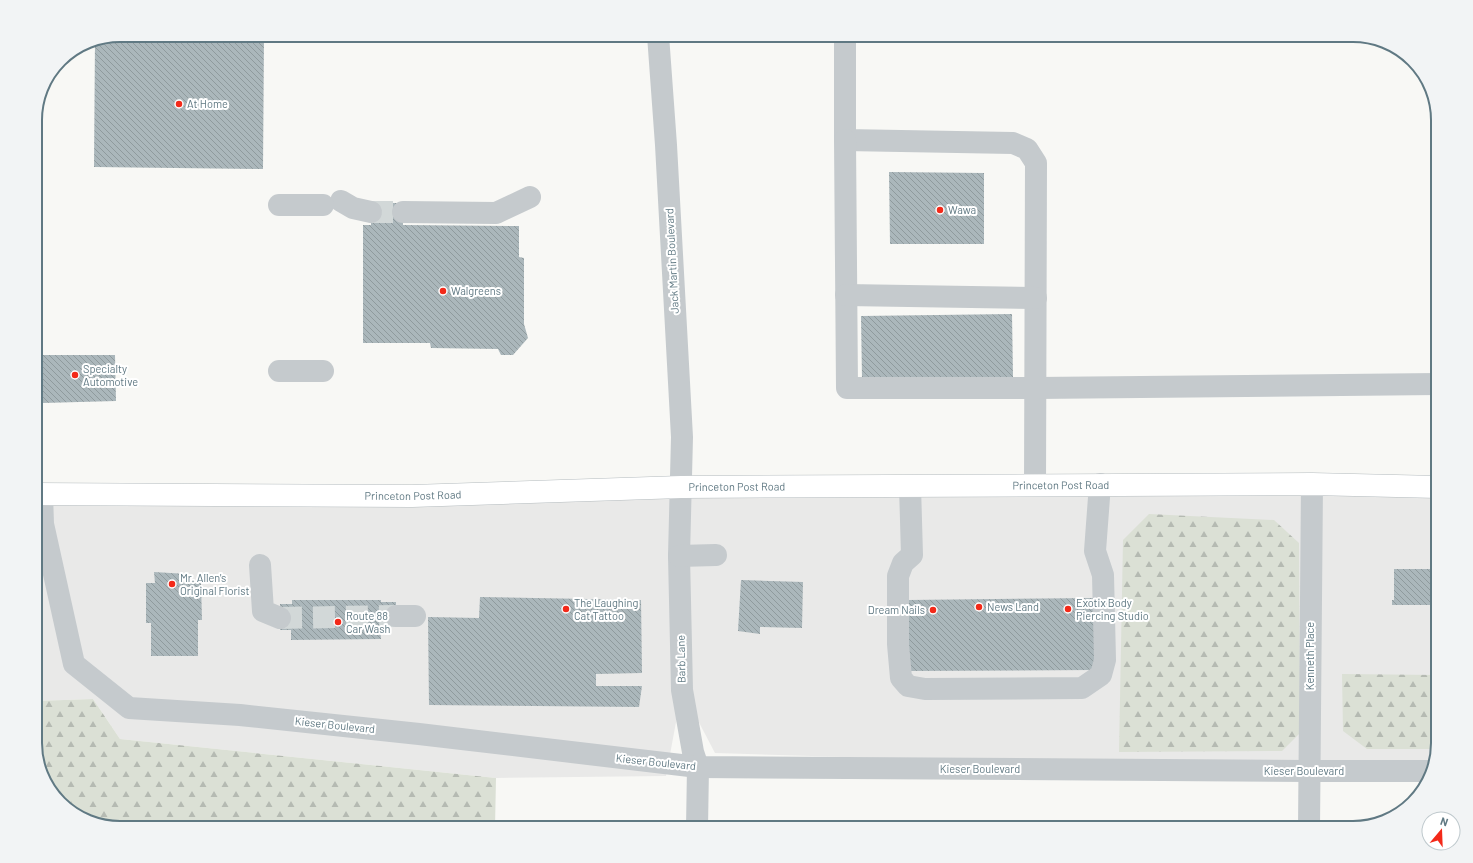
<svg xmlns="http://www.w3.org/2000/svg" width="1473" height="863" viewBox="0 0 1473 863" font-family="Barlow,sans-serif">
	<defs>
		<pattern id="forest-firs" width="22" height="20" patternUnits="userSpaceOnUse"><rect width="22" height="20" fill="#dbe0d5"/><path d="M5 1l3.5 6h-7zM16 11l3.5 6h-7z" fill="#b5bab2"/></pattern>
		<pattern id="building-back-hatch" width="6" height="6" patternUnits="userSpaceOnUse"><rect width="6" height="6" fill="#abb7bb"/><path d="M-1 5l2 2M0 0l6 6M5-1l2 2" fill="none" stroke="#8f9a9d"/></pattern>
	</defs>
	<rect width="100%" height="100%" fill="#f8f8f5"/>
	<polygon fill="#e9e9e8" points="1438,487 1438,743 1431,771 1309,771 715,753 682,690 666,776 496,778 120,739 93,699 35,701 35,493"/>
	<g fill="url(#forest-firs)">
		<polygon points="1149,514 1274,520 1299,543 1300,733 1282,751 1119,752 1123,540"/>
		<polygon points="1342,674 1438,675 1438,743 1437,749 1367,749 1343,731"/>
		<polygon points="93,699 120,739 496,778 495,828 120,828 78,817 46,786 35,748 35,701"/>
	</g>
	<g fill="url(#building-back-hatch)">
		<polygon points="120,35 264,35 263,169 94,167 95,40"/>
		<polygon points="889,172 984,173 984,244 890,244"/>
		<polygon points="371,203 403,203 403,225 519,226 519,257 524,258 524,324 528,338 513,355 501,355 498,349 431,348 430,343 363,343 363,225 371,225"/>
		<polygon points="1012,314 1013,378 862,380 861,316"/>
		<polygon points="35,355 115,355 116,401 43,403 43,395 35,394"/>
		<polygon points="1394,569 1438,569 1438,605 1392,605 1392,600 1394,600"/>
		<polygon points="154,572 187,574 187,583 201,583 202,620 198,620 198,656 151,656 151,623 146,623 146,583 155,583"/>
		<polygon points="741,580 803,582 802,628 760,627 760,634 738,631"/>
		<polygon points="480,597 641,600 642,673 596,674 596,686 642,686 639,707 429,705 428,617 479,618"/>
		<polygon points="1094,598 1094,670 908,671 908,600"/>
		<polygon points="292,600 381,600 381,602 396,602 396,626 380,626 381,639 291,640 291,630 280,630 280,604 292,604"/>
	</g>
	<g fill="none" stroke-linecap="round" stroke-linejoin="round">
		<g stroke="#d2d8d8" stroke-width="22" stroke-dasharray="22 11" stroke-linecap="butt">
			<polyline points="371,212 403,212"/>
			<polyline points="280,618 396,616"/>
		</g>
		<g stroke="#b5bcbf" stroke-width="23">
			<g id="major">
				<path id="s1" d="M35 494 412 496 681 487 1312 484 1438 487"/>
			</g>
		</g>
		<g stroke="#c5cacd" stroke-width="22">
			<polyline points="658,35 666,145 682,437 679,556 682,690 693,752 698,767 697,828"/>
			<polyline points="845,35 845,140 1013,143 1027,149 1036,163 1035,485"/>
			<polyline points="845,140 847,388 1036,388 1438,384"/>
			<polyline points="341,201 353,208 371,212"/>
			<polyline points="279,205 323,205"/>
			<polyline points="403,212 496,213 530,197"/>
			<polyline points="846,295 1036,298"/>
			<polyline points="279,371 323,371"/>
			<polyline points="910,486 912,555 903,563 898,576 898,644 901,678 908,686 925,689 1082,688 1101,675 1105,660 1103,575 1095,551 1100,484"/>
			<polyline points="42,494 43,524 74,664 129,708 240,715 419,734 698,767 1309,771 1431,771"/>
			<polyline points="679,556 716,555"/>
			<polyline points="260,565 263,611 280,618"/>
			<polyline points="396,616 415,616"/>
			<polyline points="1309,828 1312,484"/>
		</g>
		<use href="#major" stroke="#fff" stroke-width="22"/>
	</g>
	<g fill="#f32919" stroke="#fff" stroke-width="1.5">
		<circle cx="179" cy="104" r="4"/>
		<circle cx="940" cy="210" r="4"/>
		<circle cx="443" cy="291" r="4"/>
		<circle cx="75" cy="375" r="4"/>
		<circle cx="172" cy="584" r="4"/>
		<circle cx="979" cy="607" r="4"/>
		<circle cx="566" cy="609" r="4"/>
		<circle cx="1068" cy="609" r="4"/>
		<circle cx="933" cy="610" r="4"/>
		<circle cx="338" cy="622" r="4"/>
	</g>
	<g text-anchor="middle" stroke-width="4" stroke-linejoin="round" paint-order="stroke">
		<g font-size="11" fill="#607983" stroke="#fff" text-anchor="start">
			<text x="187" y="108">At Home</text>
			<text x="948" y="214">Wawa</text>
			<text x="451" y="295">Walgreens</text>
			<text x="83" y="373">Specialty<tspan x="83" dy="13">Automotive</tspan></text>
			<text x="180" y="582">Mr. Allen's<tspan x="180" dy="13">Original Florist</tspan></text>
			<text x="574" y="607">The Laughing<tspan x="574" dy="13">Cat Tattoo</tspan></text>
			<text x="1076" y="607">Exotix Body<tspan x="1076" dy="13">Piercing Studio</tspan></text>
			<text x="987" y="611">News Land</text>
			<text x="925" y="614" text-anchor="end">Dream Nails</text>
			<text x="346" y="620">Route 88<tspan x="346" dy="13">Car Wash</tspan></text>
		</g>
		<g font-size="11" fill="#607983" stroke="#fff">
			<text transform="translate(672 261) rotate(-93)" y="4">Jack Martin Boulevard</text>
			<text dy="4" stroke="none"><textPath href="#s1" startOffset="1026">Princeton Post Road</textPath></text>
			<text dy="4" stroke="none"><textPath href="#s1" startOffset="702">Princeton Post Road</textPath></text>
			<text dy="4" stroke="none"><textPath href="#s1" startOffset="378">Princeton Post Road</textPath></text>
			<text transform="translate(1310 656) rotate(-90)" y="4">Kenneth Place</text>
			<text transform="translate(681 659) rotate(-91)" y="4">Barb Lane</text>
			<text transform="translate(335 725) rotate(6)" y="4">Kieser Boulevard</text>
			<text transform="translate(656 762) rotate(6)" y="4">Kieser Boulevard</text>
			<text x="980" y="773">Kieser Boulevard</text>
			<text x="1304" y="775">Kieser Boulevard</text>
		</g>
	</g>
	<path d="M0 0H1473V863H0ZM120 42H1353A78 78 0 0 1 1431 120V743A78 78 0 0 1 1353 821H120A78 78 0 0 1 42 743V120A78 78 0 0 1 120 42Z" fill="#f2f4f5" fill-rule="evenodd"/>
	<path fill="none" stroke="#607983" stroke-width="2" d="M120 42H1353A78 78 0 0 1 1431 120V743A78 78 0 0 1 1353 821H120A78 78 0 0 1 42 743V120A78 78 0 0 1 120 42Z"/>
	<g transform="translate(1441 831) rotate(19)"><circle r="19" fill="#ffffff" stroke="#bfc9cd"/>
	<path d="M0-3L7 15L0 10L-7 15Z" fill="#f32919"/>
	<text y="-6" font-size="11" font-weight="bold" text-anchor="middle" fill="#607983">N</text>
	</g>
</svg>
